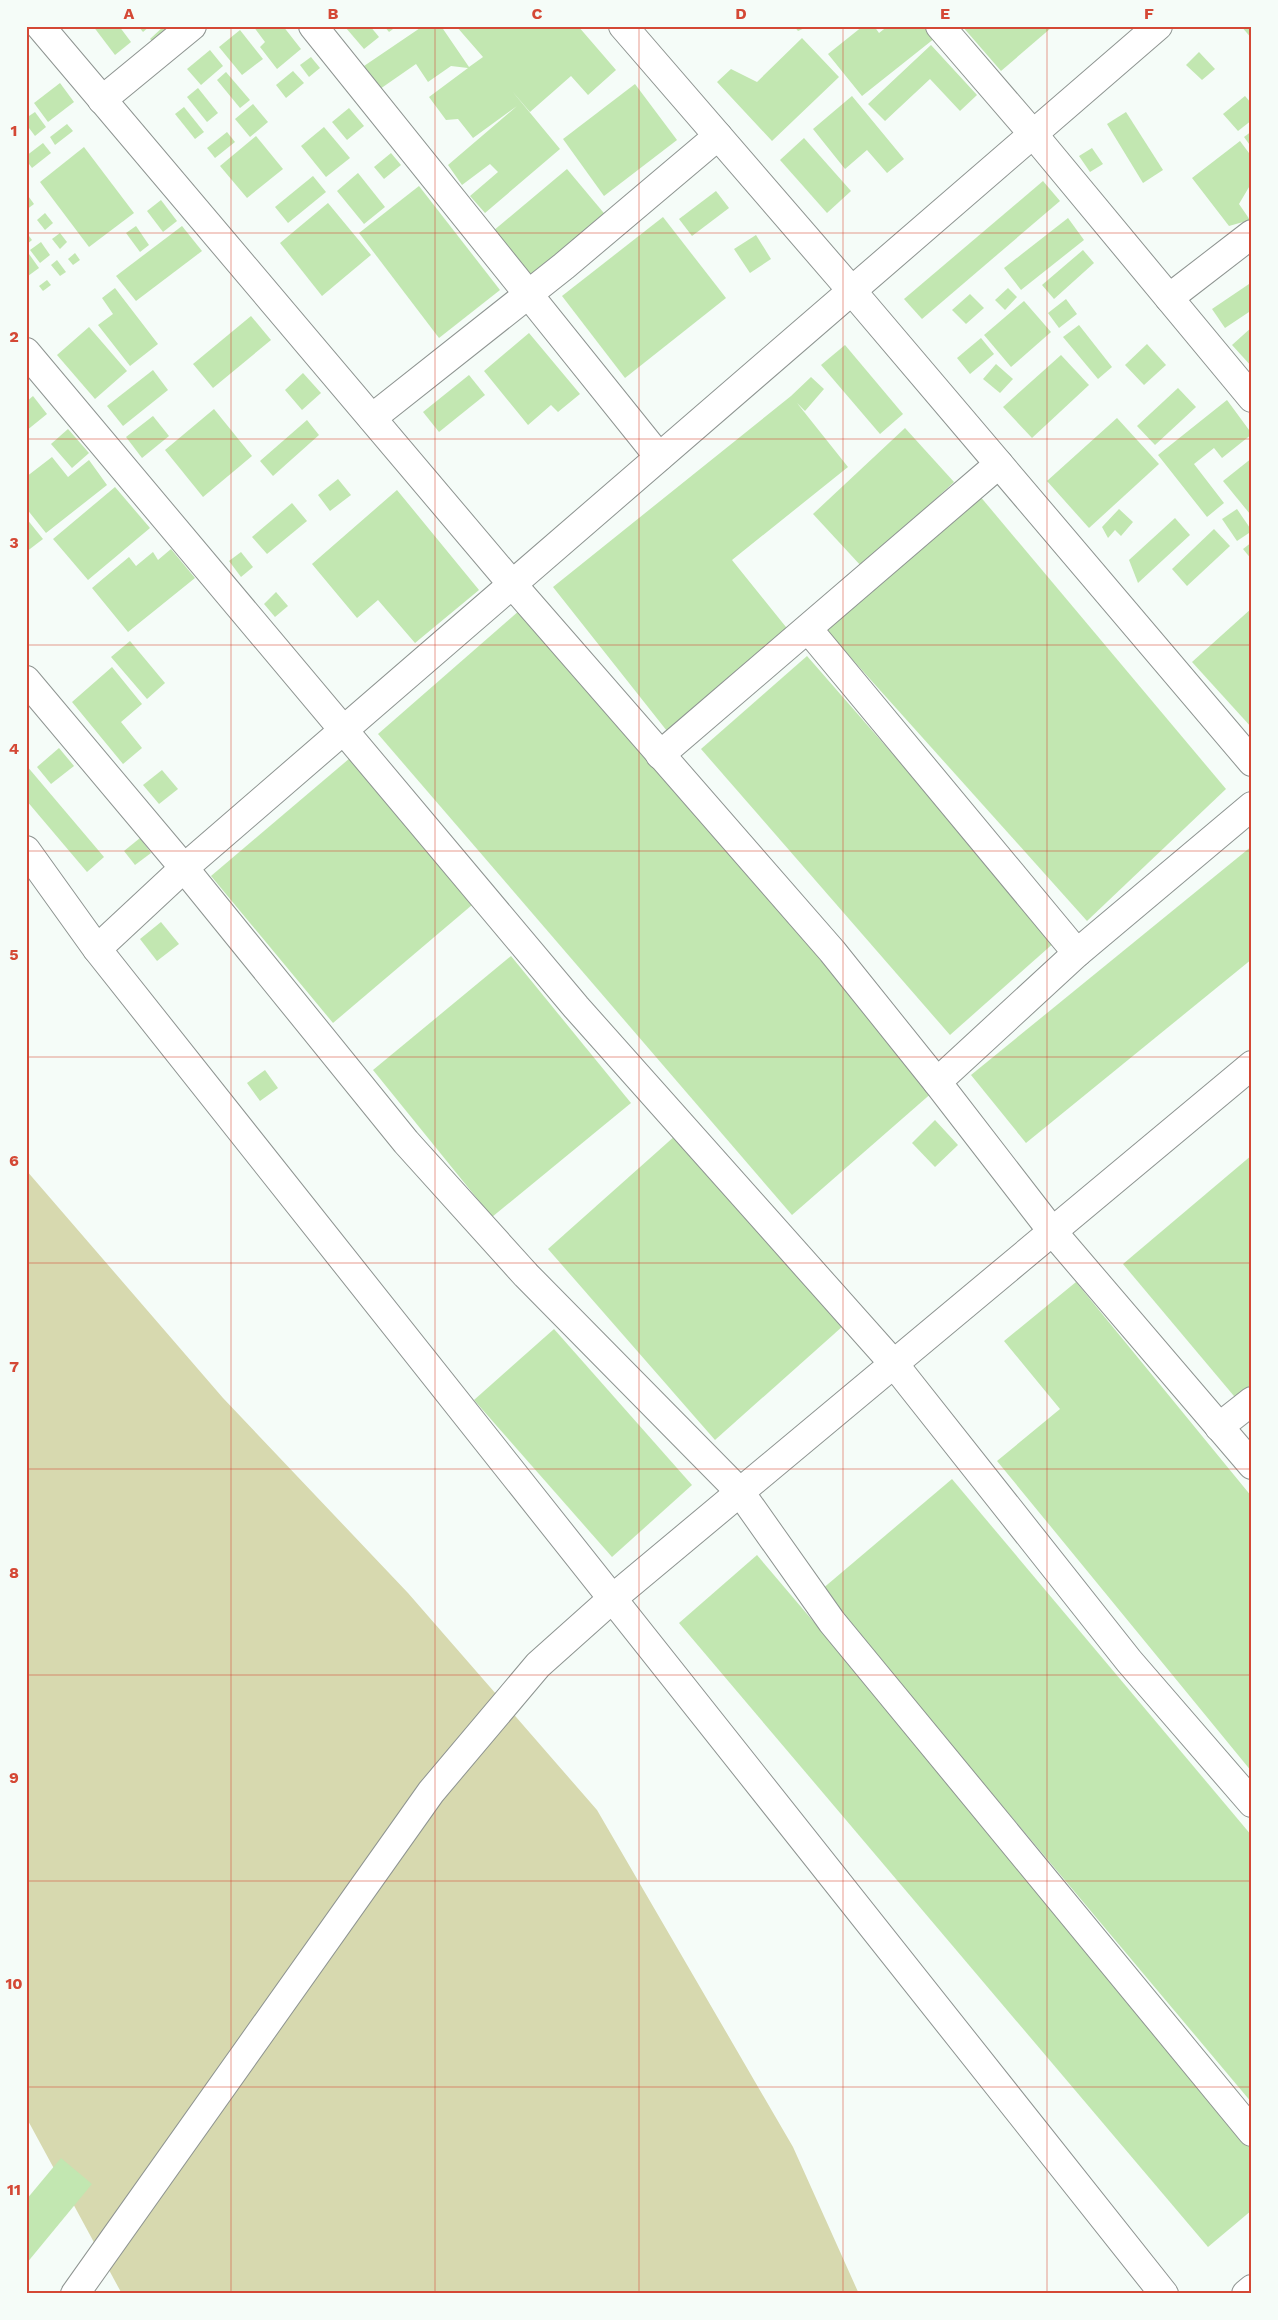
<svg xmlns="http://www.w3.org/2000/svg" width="1278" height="2320" viewBox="0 0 1278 2320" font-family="'Work Sans',sans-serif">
	<rect width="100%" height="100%" fill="#f5fcf8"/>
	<polygon fill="#d7d9af" points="26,1170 223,1398 408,1593 597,1810 793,2147 859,2294 122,2294 26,2117"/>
	<g fill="#c2e7b1">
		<polygon points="93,26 119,26 131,42 115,55"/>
		<polygon points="138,26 150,26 143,32"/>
		<polygon points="164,26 173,35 159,48 150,39"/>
		<polygon points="253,26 283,26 301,49 277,69 260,47 265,42"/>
		<polygon points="348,26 370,26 379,37 364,49 346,28"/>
		<polygon points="384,26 397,26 389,32"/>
		<polygon points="423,26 441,26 469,67 483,57 456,26 578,26 616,70 588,95 571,76 530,112 512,91 560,149 485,213 470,196 498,172 490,164 462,185 448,165 517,106 473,138 458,119 446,120 429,97 468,68 451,66 428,82 416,64 380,89 364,66"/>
		<polygon points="794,26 809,26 798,31"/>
		<polygon points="863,26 874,26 879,33 888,26 925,26 935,38 862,96 828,54"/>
		<polygon points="962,26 1049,26 1051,28 1001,71"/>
		<polygon points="1241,26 1252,26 1252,39"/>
		<polygon points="240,30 263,59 242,75 219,47"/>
		<polygon points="802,38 839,77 772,141 717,82 731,69 757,82"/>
		<polygon points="931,45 977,95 960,111 930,79 885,121 868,104"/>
		<polygon points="210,50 223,66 201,85 187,69"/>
		<polygon points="1199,52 1215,69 1202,80 1186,65"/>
		<polygon points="311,57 320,68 309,77 300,65"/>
		<polygon points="293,71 304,83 286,98 276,85"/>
		<polygon points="226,72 250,100 240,108 217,80"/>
		<polygon points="60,83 74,102 48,122 34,103"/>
		<polygon points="635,84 677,140 604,196 563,139"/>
		<polygon points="198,88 218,113 207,122 187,97"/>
		<polygon points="852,96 904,159 887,173 867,150 845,169 813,129"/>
		<polygon points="1245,96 1252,104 1252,120 1238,131 1223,114"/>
		<polygon points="253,104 268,122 250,137 235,119"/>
		<polygon points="184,107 204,132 195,139 175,114"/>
		<polygon points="349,108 364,126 347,140 332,122"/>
		<polygon points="35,112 46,127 35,136 26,124 26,118"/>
		<polygon points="1126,112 1163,170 1143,183 1107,124"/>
		<polygon points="67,124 73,131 55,145 50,137"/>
		<polygon points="324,127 350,158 326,177 301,146"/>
		<polygon points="1252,131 1252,148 1244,137"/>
		<polygon points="227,132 235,142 215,158 207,148"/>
		<polygon points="256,136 283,169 247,198 220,166"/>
		<polygon points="804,138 851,191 827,213 780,160"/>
		<polygon points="1240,141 1252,157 1252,182 1239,204 1250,220 1229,226 1192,178"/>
		<polygon points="43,143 51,153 32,168 26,160 26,156"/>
		<polygon points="84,147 134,213 89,247 40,182"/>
		<polygon points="1092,148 1103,164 1090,172 1079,156"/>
		<polygon points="391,153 401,165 384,179 374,167"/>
		<polygon points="567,169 608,218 535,281 493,231"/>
		<polygon points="358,173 385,207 364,224 337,191"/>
		<polygon points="313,176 326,192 288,223 275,207"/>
		<polygon points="1043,181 1060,201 922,319 904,299"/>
		<polygon points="419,186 500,290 439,338 359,233"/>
		<polygon points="716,191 729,208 692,236 679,219"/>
		<polygon points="26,193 34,204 26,210"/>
		<polygon points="161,200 177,221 163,232 147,211"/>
		<polygon points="328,203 371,255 322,296 280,243"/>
		<polygon points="45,213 53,223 45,230 37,220"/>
		<polygon points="663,217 726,298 625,378 562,296"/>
		<polygon points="1068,218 1084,240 1021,290 1004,268"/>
		<polygon points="136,226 149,245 140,252 126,233"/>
		<polygon points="182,226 202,251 136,301 116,276"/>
		<polygon points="26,232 32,240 26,245"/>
		<polygon points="60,233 67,242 60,249 52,239"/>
		<polygon points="756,235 771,259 750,273 734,249"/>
		<polygon points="41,242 50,255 40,263 30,250"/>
		<polygon points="1083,250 1094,263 1054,299 1042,285"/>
		<polygon points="75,253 80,260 73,265 68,259"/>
		<polygon points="29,254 39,268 28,276 26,273 26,257"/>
		<polygon points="57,260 66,272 60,276 51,265"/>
		<polygon points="47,280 51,285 43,291 39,286"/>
		<polygon points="1252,282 1252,310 1225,328 1212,309"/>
		<polygon points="115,288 158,344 130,366 98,325 113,314 102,298"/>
		<polygon points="1008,288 1017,297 1005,310 995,300"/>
		<polygon points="970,294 984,308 966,324 952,310"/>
		<polygon points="1066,299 1077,314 1059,328 1048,313"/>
		<polygon points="1024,301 1051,332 1011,367 984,335"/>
		<polygon points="251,316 271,340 213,388 193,364"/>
		<polygon points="1079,325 1112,367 1098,379 1063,337"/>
		<polygon points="89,327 127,371 95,399 57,355"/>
		<polygon points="1252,327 1252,367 1232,345"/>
		<polygon points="529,333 580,394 558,412 551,405 528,425 484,371"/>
		<polygon points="981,338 994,354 970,374 957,358"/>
		<polygon points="1147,344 1166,365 1144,385 1125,365"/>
		<polygon points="845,345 903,414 880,434 821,365"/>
		<polygon points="1061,355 1089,385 1032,438 1003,407"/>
		<polygon points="996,364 1013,379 1000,393 983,379"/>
		<polygon points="153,370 168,390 123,426 107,406"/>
		<polygon points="303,373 321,393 302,410 285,390"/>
		<polygon points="469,375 485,395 439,432 423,412"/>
		<polygon points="811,377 824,389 805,411 797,403 848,467 732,560 790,632 667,731 553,587 791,396"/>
		<polygon points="1178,388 1196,407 1155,445 1137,426"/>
		<polygon points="33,396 47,414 26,431 26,402"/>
		<polygon points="1227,400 1252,434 1222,458 1214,448 1194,464 1224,503 1207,517 1158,455"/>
		<polygon points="214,409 252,456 203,497 165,450"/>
		<polygon points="153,416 169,436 142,458 126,437"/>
		<polygon points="1117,418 1159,464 1089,528 1047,481"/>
		<polygon points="307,420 319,435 273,476 260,461"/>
		<polygon points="905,428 954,482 862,567 813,514"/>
		<polygon points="68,429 89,453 72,468 51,444"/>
		<polygon points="52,457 68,477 89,460 107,485 46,533 26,508 26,477"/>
		<polygon points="1252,458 1252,513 1250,514 1223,481"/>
		<polygon points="338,479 351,495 330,511 318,495"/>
		<polygon points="115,487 150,528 88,580 53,539"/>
		<polygon points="397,490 479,590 415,643 378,600 357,618 312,564"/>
		<polygon points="979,495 1226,789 1087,921 826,630"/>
		<polygon points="292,503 307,521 267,554 252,537"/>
		<polygon points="1119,509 1133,522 1121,536 1115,530 1108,538 1102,527"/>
		<polygon points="1237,509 1252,531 1237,541 1222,519"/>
		<polygon points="26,518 43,539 26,552"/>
		<polygon points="1175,518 1190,535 1138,583 1129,560"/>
		<polygon points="1214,529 1230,546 1187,586 1172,569"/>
		<polygon points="1252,542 1252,560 1243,549"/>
		<polygon points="171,549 195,578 128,632 92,588 129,557 136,566 153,552 158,560"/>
		<polygon points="241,552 253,567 241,577 229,561"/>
		<polygon points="276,592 288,606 275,617 264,604"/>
		<polygon points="1252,608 1252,728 1192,662"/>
		<polygon points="520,610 934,1091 792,1215 378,734"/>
		<polygon points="130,641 165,683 147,699 111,657"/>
		<polygon points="807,656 1056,941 950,1035 701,749"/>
		<polygon points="112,667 142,704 121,722 142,748 123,764 72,702"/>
		<polygon points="59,748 74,766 51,784 37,767"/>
		<polygon points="350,758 472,905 333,1023 211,876"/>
		<polygon points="26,765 104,857 87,872 26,800"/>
		<polygon points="162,770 178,789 159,804 143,785"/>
		<polygon points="140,838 151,853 135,865 124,851"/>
		<polygon points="1252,846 1252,959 1026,1143 971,1075"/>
		<polygon points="161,922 179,944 157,961 140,939"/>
		<polygon points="511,956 631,1103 492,1217 373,1070"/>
		<polygon points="265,1070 278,1088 260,1101 247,1083"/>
		<polygon points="935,1120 958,1145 935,1167 912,1143"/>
		<polygon points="676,1135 843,1326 715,1440 548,1249"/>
		<polygon points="1252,1155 1252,1391 1239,1402 1123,1264"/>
		<polygon points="1076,1282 1252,1497 1252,1772 997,1461 1060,1409 1004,1341"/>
		<polygon points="554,1329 692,1485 612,1557 474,1400"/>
		<polygon points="952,1479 1252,1836 1252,2103 821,1590"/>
		<polygon points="757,1555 1252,2138 1252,2210 1208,2247 679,1623"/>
		<polygon points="61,2158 92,2184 26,2264 26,2200"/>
	</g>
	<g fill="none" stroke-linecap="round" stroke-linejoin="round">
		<g stroke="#8e9491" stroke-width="30">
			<g id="minor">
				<polyline points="40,26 512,584 832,951 937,1082 1052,1231 1252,1465"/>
				<polyline points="313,26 659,457"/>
				<polyline points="623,26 852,291 1252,762"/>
				<polyline points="940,26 1033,134 1252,398"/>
				<polyline points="102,100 192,26"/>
				<polyline points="1169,298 1252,234"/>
				<polyline points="26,352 576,1007 894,1364 1129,1661 1252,1803"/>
				<polyline points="372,418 564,266 718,136"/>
				<polyline points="808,629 1077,953"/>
				<polyline points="26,680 184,868 406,1142 526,1275 740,1492 832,1622 1252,2132"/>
				<polyline points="660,755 999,464"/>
				<polyline points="26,850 97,949 1164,2294"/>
				<polyline points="97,949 184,868 1158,26"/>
				<polyline points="937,1082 1077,953 1252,806"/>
				<polyline points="1219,1427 1252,1401"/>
				<polyline points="75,2294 431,1792 538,1665 613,1598 1252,1065"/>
				<polyline points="1246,2294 1252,2289"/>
			</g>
		</g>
		<use href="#minor" stroke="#fff" stroke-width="28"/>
	</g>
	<path fill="none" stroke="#d44835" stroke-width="1" stroke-opacity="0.55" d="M231 26V2294M435 26V2294M639 26V2294M843 26V2294M1047 26V2294M26 233H1252M26 439H1252M26 645H1252M26 851H1252M26 1057H1252M26 1263H1252M26 1469H1252M26 1675H1252M26 1881H1252M26 2087H1252"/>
	<rect width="1278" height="2320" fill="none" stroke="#f5fcf8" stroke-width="55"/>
	<rect x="28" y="28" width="1222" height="2264" fill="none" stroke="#d44835" stroke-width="2"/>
	<g font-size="16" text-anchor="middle" font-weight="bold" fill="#d44835">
		<text x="129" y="19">A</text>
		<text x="333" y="19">B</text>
		<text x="537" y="19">C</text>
		<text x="741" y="19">D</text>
		<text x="945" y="19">E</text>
		<text x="1149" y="19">F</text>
		<text x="14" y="136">1</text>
		<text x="14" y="342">2</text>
		<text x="14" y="548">3</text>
		<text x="14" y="754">4</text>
		<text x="14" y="960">5</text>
		<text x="14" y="1166">6</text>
		<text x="14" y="1372">7</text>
		<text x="14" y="1578">8</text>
		<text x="14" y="1783">9</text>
		<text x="14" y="1989">10</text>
		<text x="14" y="2195">11</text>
	</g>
</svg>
